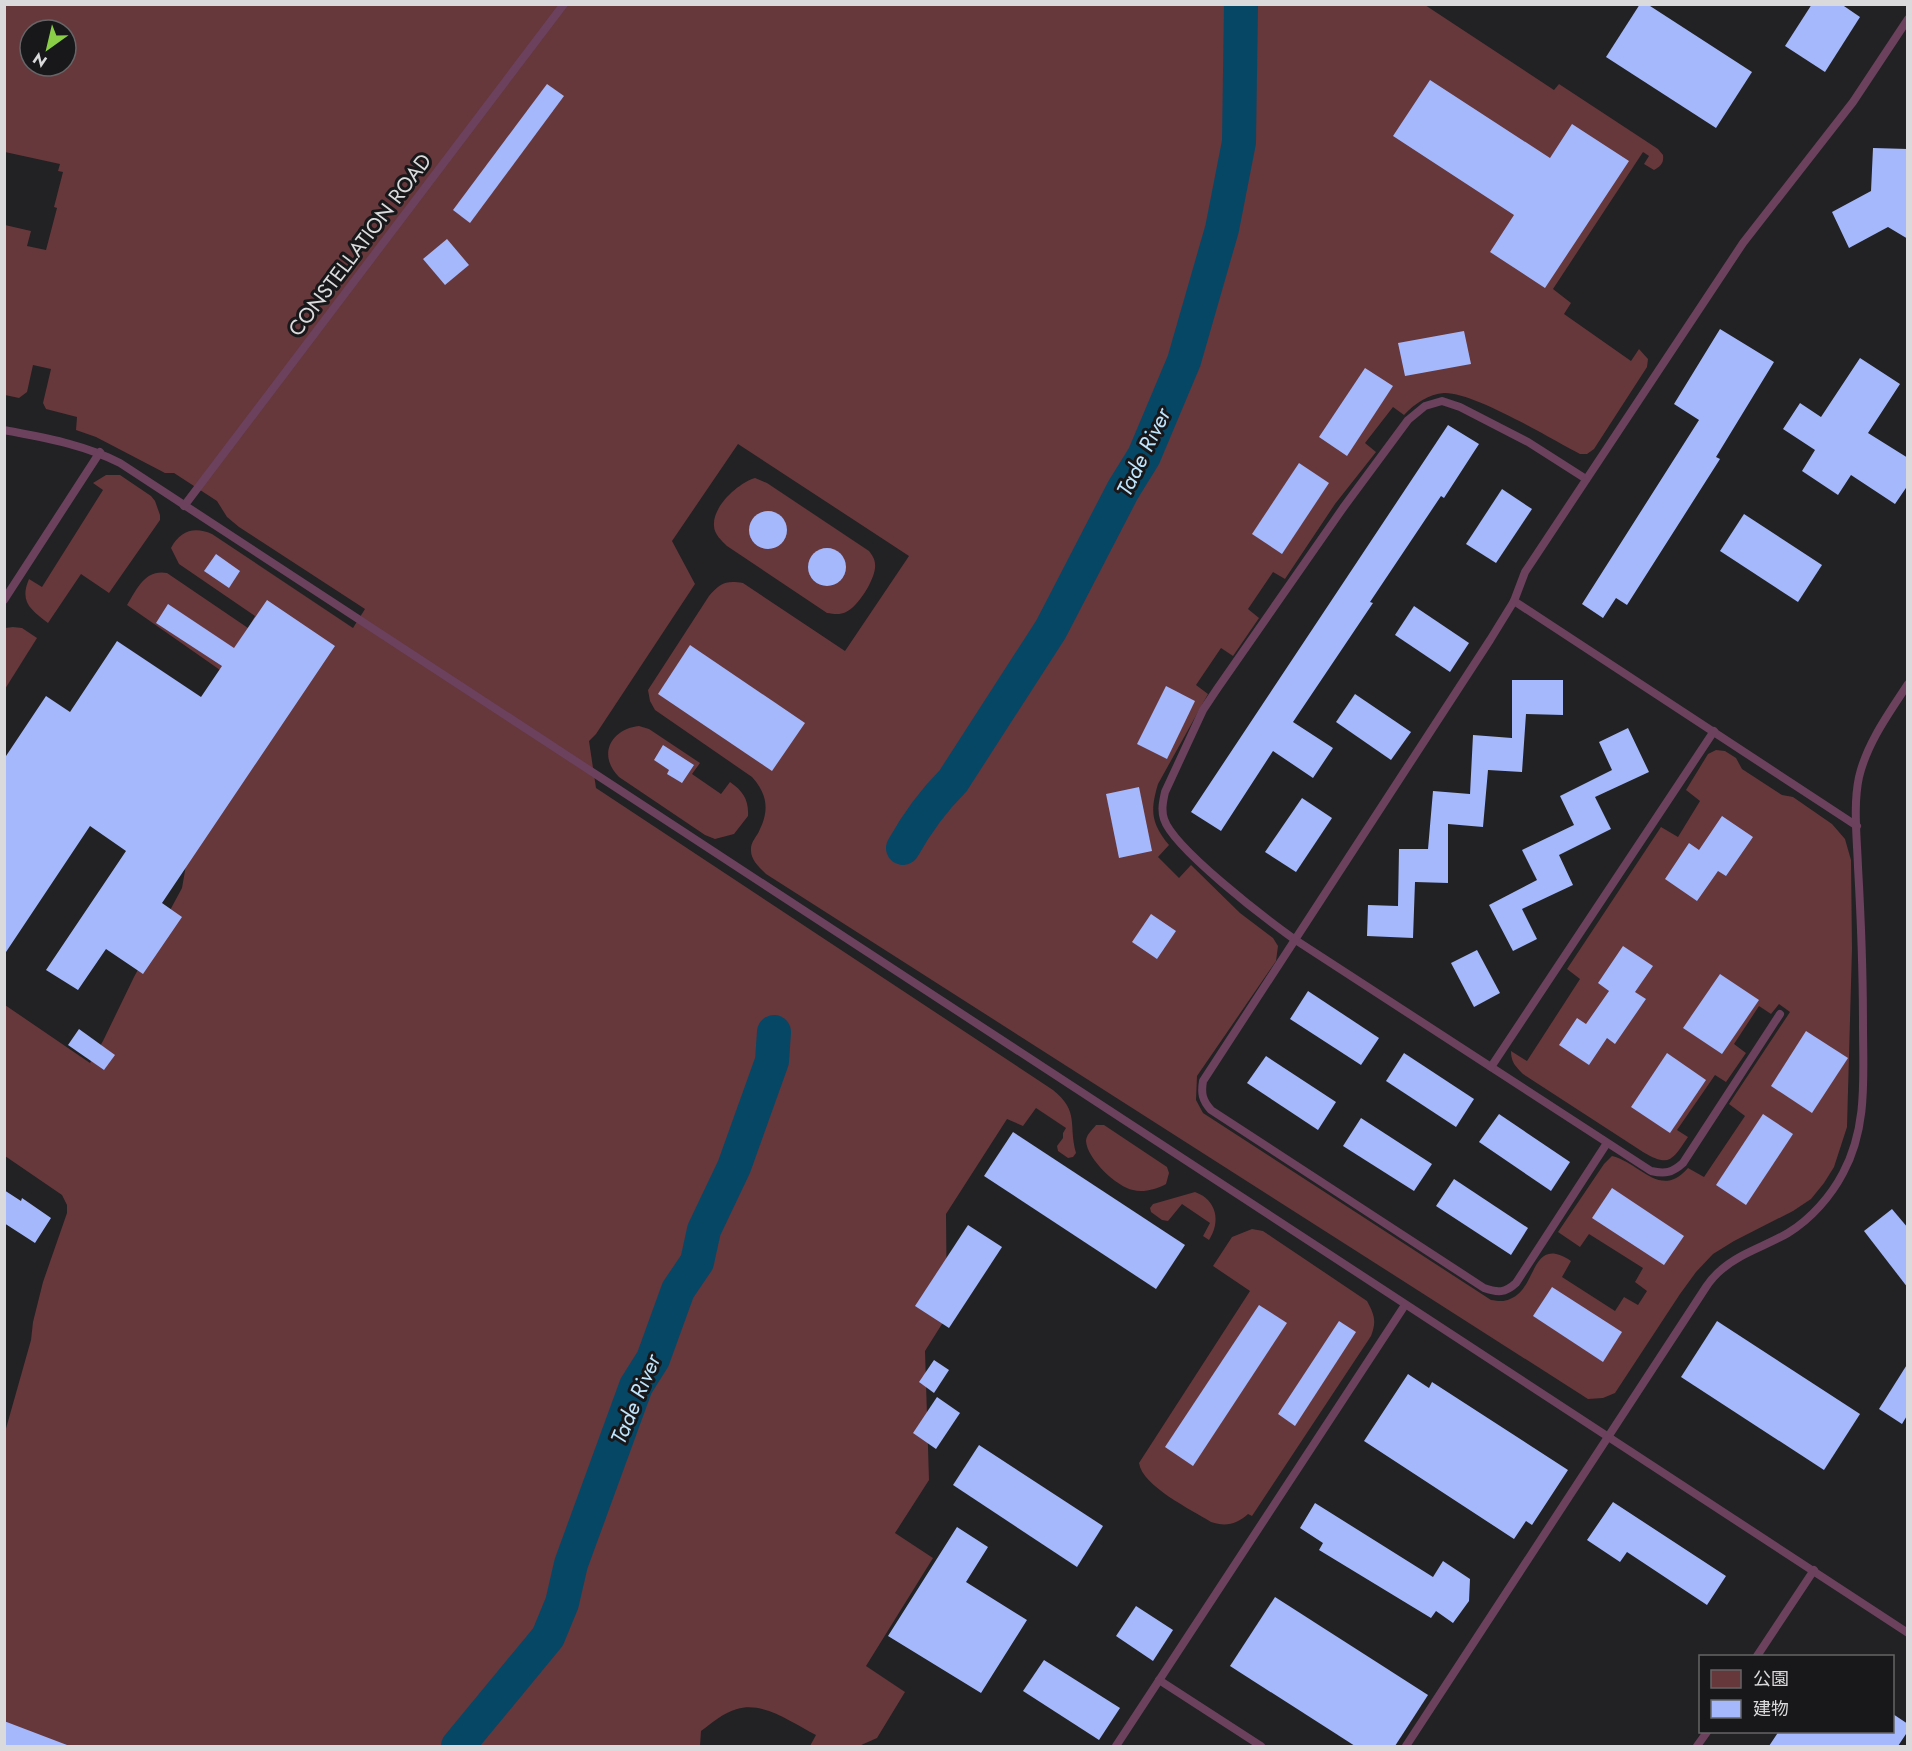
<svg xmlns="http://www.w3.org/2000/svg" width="1912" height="1751" viewBox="0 0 1912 1751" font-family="Jost,'Noto Sans JP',sans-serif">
	<rect width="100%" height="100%" fill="#222123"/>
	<g fill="#66373b" fill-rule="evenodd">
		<path d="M4 5H1425L1554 90 1559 84 1658 149 1663 155C1664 163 1661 166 1654 170L1644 164 1649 156 1643 152 1553 289 1571 303 1564 314 1631 361 1639 349 1648 359 1647 367 1594 449 1587 454H1580C1551 439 1474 392 1444 393 1429 394 1414 404 1404 415L1393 407 1365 443 1376 452 1335 504 1285 579 1273 572 1248 609 1259 618 1233 656 1221 648 1196 685 1208 694 1158 784C1150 811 1151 823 1169 845L1158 857 1179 878 1191 865 1240 913 1273 938 1278 946 1276 961 1197 1076 1196 1100 1203 1113 1491 1300C1498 1301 1504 1302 1510 1299 1538 1289 1530 1234 1571 1261L1562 1277 1615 1311 1624 1297 1638 1305 1647 1291 1635 1282 1643 1268 1589 1234 1580 1247 1558 1232 1604 1164 1612 1156C1641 1163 1660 1200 1688 1168L1704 1177 1745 1116 1729 1104 1790 1012 1779 1004 1771 1014 1759 1006 1734 1044 1746 1053 1726 1082 1715 1075 1677 1130 1688 1137C1672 1160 1670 1168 1643 1152L1523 1074C1515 1066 1511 1062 1511 1051L1527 1061 1580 979 1567 969 1661 827 1678 837 1700 801 1686 790 1708 754 1716 750 1725 751 1736 758 1742 769 1782 795 1793 797 1832 824 1845 839 1851 860 1852 949 1847 1127 1834 1167 1824 1183 1811 1199 1793 1211 1734 1241 1713 1254 1696 1272 1680 1294 1615 1393 1603 1398 1588 1399 766 874C760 868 751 860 751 851 750 842 757 837 760 829 770 809 766 792 752 777L655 710 650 701 648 690 709 596C720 583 726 580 743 583L845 651 909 556 738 444 672 541 695 584 596 734 589 741 596 788 1053 1090C1080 1112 1068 1124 1076 1153L1073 1157 1068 1158 1058 1151 1057 1146 1063 1138V1133L1066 1128 1036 1108 1023 1126 1007 1119 946 1214 947 1316 925 1351 929 1480 895 1533 933 1558 866 1666 905 1692 877 1738 859 1746H810L816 1735C792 1723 764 1701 737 1709 723 1713 712 1723 701 1731L700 1746H5V1432L31 1340 33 1322 43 1282 67 1213V1205L62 1195 5 1156V1005L90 1063 103 1041 134 977 182 888 220 670 127 605C137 589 145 569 167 573L248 628 255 616 179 564 171 548C180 531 194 526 212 534L353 628 365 609 239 527 227 517 217 501 174 473H165L96 437 76 430 77 417 46 409 43 403 51 369 33 365 27 392 19 398 5 395V225L31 231 27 246 46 250 57 208 54 207 63 172 58 171 60 164 5 152ZM30 30H66V66H30Z"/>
		<path d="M106 475H120L151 496 155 501 160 515V520L109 593 81 574 48 623C31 610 19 602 29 579L42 587 103 490 93 483Z"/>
		<path d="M755 478 767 483 869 551C872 555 875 559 875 564 877 577 858 607 846 612 840 615 834 614 827 613L727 546C722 541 714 534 714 526 712 507 738 483 755 478Z"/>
		<polygon points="13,627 22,628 37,638 5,689 5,628"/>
		<path d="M639 726 649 729 700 763 692 774 721 794 730 782C743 791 749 800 748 816L734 834 715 839 705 835 619 777C597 755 611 729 639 726Z"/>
		<path d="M1096 1125H1104L1167 1167 1169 1173 1166 1184C1157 1189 1143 1193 1133 1190 1117 1187 1087 1159 1086 1141 1086 1135 1092 1130 1096 1125Z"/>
		<path d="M1195 1192C1217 1200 1221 1222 1209 1240L1203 1236 1210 1223 1182 1204 1168 1221 1162 1220 1151 1212 1150 1208 1153 1204Z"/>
		<path d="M1252 1229 1263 1231 1367 1301C1374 1314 1377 1321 1371 1336L1252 1516 1248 1514C1237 1524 1226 1527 1211 1522 1192 1510 1142 1486 1139 1463L1250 1291 1213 1266 1232 1237Z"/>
	</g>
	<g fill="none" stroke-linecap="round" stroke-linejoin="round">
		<g stroke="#064766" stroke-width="34">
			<path d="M903 848C917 823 933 801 953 781L1051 629 1123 490 1144 456 1184 361 1222 229 1239 142 1241 4"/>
			<polyline points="458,1746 548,1637 562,1603 571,1564 636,1386 653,1359 678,1290 697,1262 704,1230 734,1167 772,1061 774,1032"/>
		</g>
	</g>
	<g fill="#a4b8fb">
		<polygon points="1640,4 1647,4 1752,72 1716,128 1606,57"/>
		<polygon points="1812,4 1841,4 1860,17 1825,72 1785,46"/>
		<polygon points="1430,80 1550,158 1572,124 1629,161 1545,288 1490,252 1514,215 1393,136"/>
		<polygon points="547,84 564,96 470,223 453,210"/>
		<polygon points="1873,148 1908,149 1908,239 1888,227 1849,248 1832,212 1871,191"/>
		<polygon points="447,239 469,265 445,285 423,259"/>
		<polygon points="1720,329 1774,362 1716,457 1720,459 1627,605 1616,598 1603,618 1582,604 1699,420 1674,404"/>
		<polygon points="1464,331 1471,364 1405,376 1398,343"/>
		<polygon points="1860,358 1900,384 1868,433 1908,458 1908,485 1895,504 1851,475 1838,495 1802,471 1815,450 1783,429 1800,403 1821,417"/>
		<polygon points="1365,368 1393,386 1347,456 1319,437"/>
		<polygon points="1448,425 1479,444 1444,498 1441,496 1370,602 1373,603 1293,722 1333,748 1313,778 1273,751 1221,831 1191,812"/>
		<polygon points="1299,463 1329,483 1282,554 1252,534"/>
		<polygon points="1502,489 1532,509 1496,563 1466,544"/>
		<circle cx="768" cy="530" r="19"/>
		<polygon points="1744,514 1822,565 1798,602 1720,551"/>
		<circle cx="827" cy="567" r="19"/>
		<polygon points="216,554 240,571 229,588 204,571"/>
		<polygon points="267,600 335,646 162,903 182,917 143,974 106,949 78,990 46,970 126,851 90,826 4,955 4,759 46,696 70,712 117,641 201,697 222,666 156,623 168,604 234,648"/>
		<polygon points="1414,606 1469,643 1450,672 1395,635"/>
		<polygon points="690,645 805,723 772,771 658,694"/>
		<polygon points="1512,680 1563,680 1563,715 1526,714 1522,772 1488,770 1483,827 1448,824 1448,883 1415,882 1413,938 1367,936 1368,905 1398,906 1399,849 1428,849 1433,791 1470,794 1473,735 1512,738"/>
		<polygon points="1166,686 1195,701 1167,759 1137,744"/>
		<polygon points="1355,694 1411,732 1391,760 1336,722"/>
		<polygon points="1628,728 1649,772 1595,797 1611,829 1559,855 1573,885 1522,909 1537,939 1513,951 1489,905 1537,880 1522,850 1574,825 1560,796 1612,770 1599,742"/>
		<polygon points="663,745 694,765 682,783 667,774 669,770 654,760"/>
		<polygon points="1139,787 1152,851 1119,858 1106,794"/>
		<polygon points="1302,798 1332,818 1296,872 1265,852"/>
		<polygon points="1722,816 1753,837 1726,876 1718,871 1697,901 1665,879 1689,843 1699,850"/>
		<polygon points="1151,914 1176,931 1157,959 1132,942"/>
		<polygon points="1623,946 1653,966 1635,992 1646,999 1615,1044 1607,1038 1589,1065 1559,1045 1577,1018 1586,1024 1609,991 1598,983"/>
		<polygon points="1477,950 1500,993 1474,1007 1451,963"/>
		<polygon points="1720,974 1759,1000 1722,1054 1683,1028"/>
		<polygon points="1308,991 1379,1038 1361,1065 1290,1019"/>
		<polygon points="79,1029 115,1055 104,1070 68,1045"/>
		<polygon points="1806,1031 1848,1058 1812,1113 1771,1086"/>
		<polygon points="1404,1053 1474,1099 1456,1127 1386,1081"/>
		<polygon points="1667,1053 1706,1080 1670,1133 1631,1107"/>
		<polygon points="1266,1056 1336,1102 1318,1130 1247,1083"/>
		<polygon points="1499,1114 1570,1162 1551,1191 1479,1142"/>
		<polygon points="1763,1114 1793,1134 1746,1205 1716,1185"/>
		<polygon points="1361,1118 1432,1164 1414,1191 1343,1146"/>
		<polygon points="1013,1132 1185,1245 1156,1289 984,1176"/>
		<polygon points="1454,1179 1528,1228 1511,1255 1436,1206"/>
		<polygon points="1612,1188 1684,1236 1664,1265 1592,1218"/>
		<polygon points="4,1190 21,1201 22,1198 51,1218 35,1243 4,1223"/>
		<polygon points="1892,1209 1908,1228 1908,1288 1864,1231"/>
		<polygon points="968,1225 1002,1247 949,1328 915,1306"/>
		<polygon points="1552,1287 1622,1332 1603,1362 1533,1316"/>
		<polygon points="1259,1305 1287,1323 1193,1466 1165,1447"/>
		<polygon points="1339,1321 1356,1332 1295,1426 1278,1414"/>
		<polygon points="1717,1321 1860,1414 1824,1470 1681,1377"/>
		<polygon points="934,1360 949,1370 934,1393 919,1382"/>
		<polygon points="1908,1363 1908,1414 1902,1424 1879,1409"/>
		<polygon points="1408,1374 1429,1388 1432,1382 1568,1470 1532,1525 1526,1521 1514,1539 1364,1441"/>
		<polygon points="937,1397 960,1413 936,1449 913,1433"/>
		<polygon points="979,1445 1103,1526 1077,1567 953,1485"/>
		<polygon points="1613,1502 1726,1576 1707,1605 1627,1552 1620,1562 1587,1540"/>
		<polygon points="1315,1503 1433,1577 1443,1561 1470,1579 1469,1601 1453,1623 1436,1611 1431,1618 1319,1550 1323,1543 1300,1528"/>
		<polygon points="957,1527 988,1547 966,1582 1027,1620 981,1693 888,1636"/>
		<polygon points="1275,1597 1428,1695 1395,1746 1355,1746 1230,1666"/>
		<polygon points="1136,1606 1173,1630 1153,1661 1116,1636"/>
		<polygon points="1044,1660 1120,1708 1099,1740 1023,1691"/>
		<polygon points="1893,1714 1908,1724 1908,1731 1898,1746 1769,1746 1779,1731 1893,1731"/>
		<polygon points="4,1721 67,1745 66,1746 4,1746"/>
	</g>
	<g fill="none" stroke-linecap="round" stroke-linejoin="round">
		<g stroke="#6b415d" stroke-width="8">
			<path d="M4 430C45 438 83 444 120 463L1908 1633"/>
			<path d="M1586 479 1528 442 1460 407 1442 401 1425 406 1408 420 1343 508 1217 689 1203 710 1165 792C1163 801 1161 810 1164 819 1173 848 1266 919 1294 939L1651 1171C1665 1174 1672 1173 1683 1163L1780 1014"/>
			<polyline points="184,506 564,4"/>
			<polyline points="4,600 100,452"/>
			<polyline points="1514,601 1857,826"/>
			<polyline points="1491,1067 1714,731"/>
			<path d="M1607 1143 1516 1283C1505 1293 1498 1293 1484 1288L1211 1110C1202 1100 1201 1093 1203 1081L1490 640 1514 601 1525 572 1743 243 1853 102 1908 19"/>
			<polyline points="1757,1656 1814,1570"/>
			<polyline points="1159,1680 1261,1746"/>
			<polyline points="1116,1746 1405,1305"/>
			<path d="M1406 1746 1706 1287C1710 1281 1715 1275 1721 1270 1740 1253 1766 1246 1788 1233 1811 1219 1831 1196 1843 1173 1868 1127 1863 1076 1863 1026 1863 973 1861 920 1858 867 1857 838 1853 805 1859 777 1867 743 1889 713 1908 684"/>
			<polyline points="1697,1746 1707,1732"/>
		</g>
	</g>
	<g text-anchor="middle" stroke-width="6" stroke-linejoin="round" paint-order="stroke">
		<g font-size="21" fill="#dad9db" stroke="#18171a">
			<text transform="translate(360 245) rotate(-53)" y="7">CONSTELLATION ROAD</text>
		</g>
		<g font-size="22" font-style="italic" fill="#bfe5fd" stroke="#18171a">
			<text transform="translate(1143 452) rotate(-64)" y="8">Tade River</text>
			<text transform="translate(635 1399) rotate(-67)" y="8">Tade River</text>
		</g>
	</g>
	<rect width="1912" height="1751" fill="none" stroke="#dad9db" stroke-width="12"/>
	<rect x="1699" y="1655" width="195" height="78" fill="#18171a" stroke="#666567" stroke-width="1.5"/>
	<rect x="1711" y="1670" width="30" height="18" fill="#66373b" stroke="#666567" stroke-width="1.5"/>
	<text x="1753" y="1685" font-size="18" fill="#dad9db">公園</text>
	<rect x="1711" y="1700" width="30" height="18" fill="#a4b8fb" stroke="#666567" stroke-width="1.5"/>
	<text x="1753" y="1715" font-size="18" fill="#dad9db">建物</text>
	<g transform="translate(48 48) rotate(214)"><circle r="28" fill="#18171a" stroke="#666567" stroke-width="1.5"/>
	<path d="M0-4.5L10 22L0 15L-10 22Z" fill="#8ace47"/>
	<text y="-9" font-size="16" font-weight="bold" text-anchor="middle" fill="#dad9db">N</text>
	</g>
</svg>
